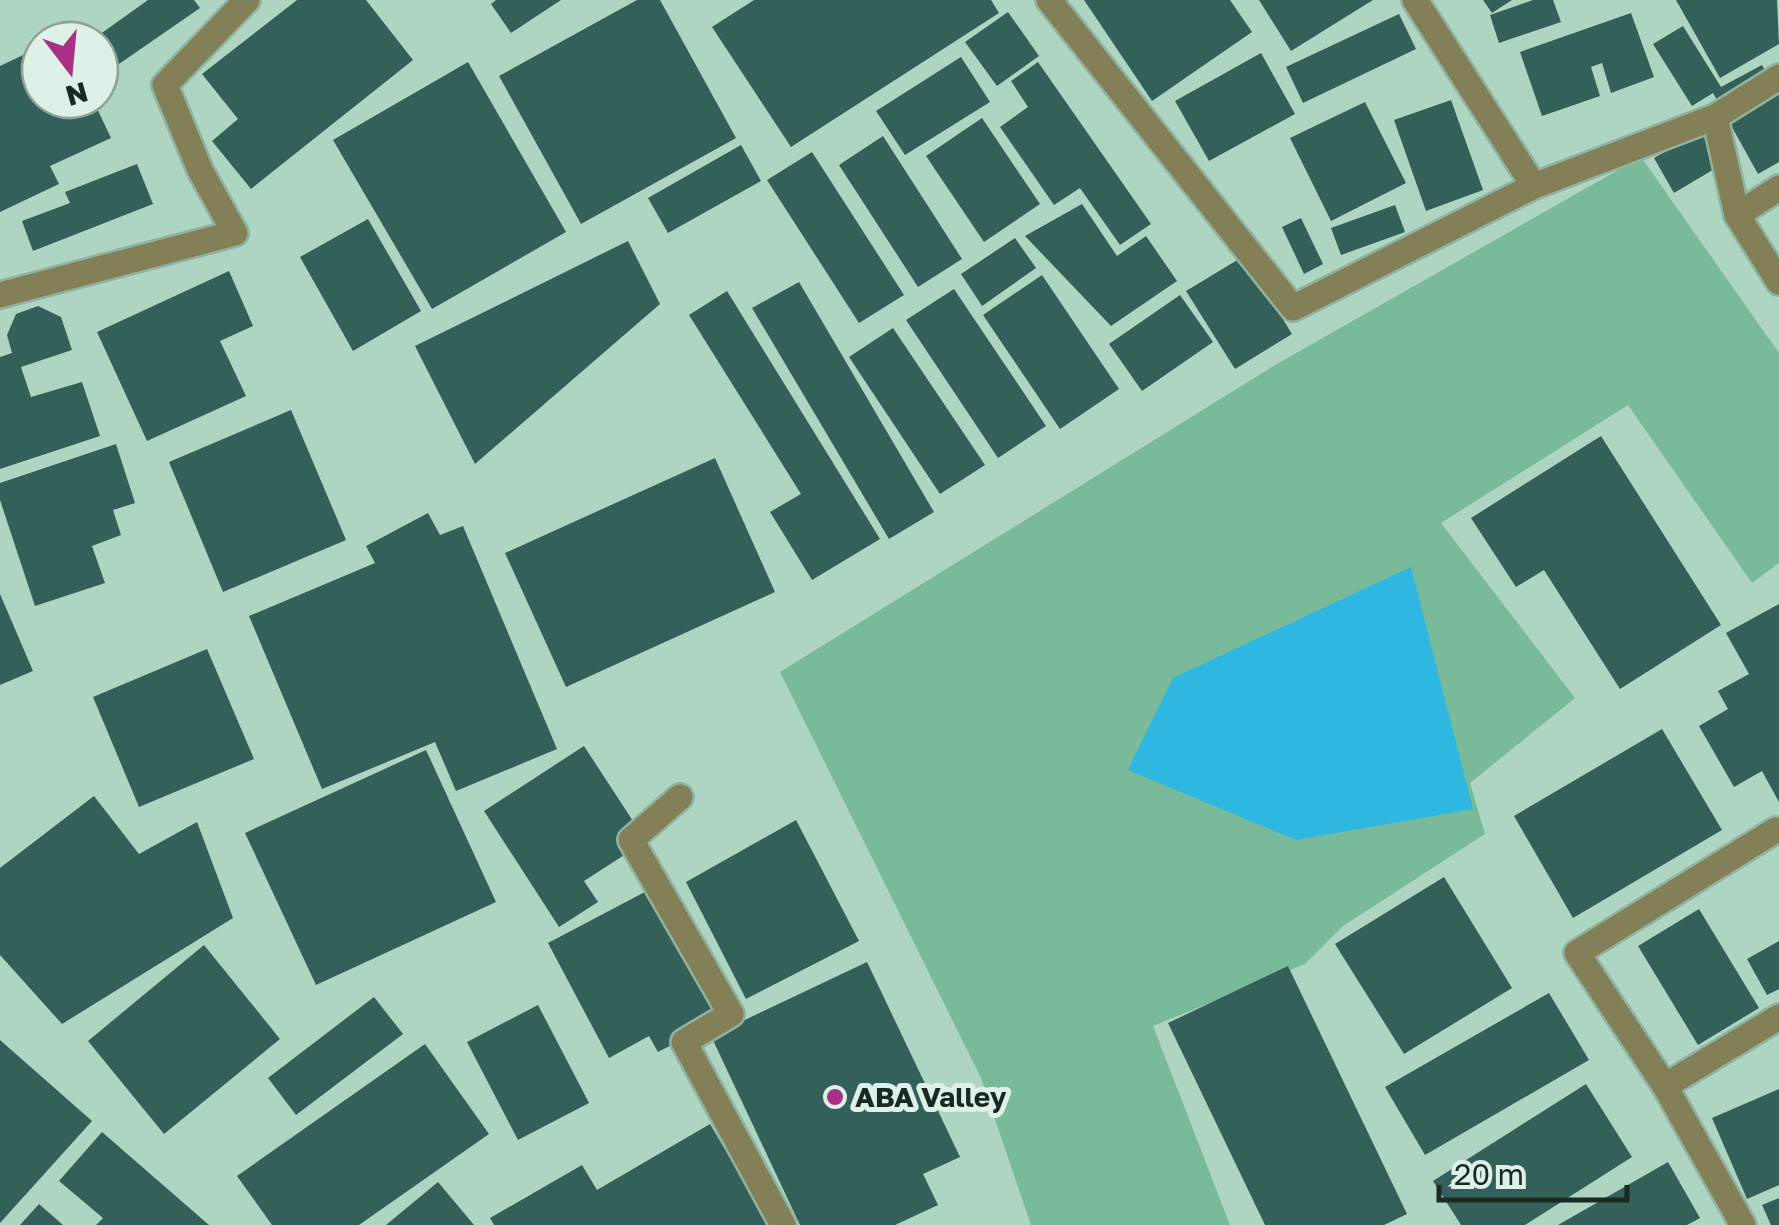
<svg xmlns="http://www.w3.org/2000/svg" width="1779" height="1225" viewBox="0 0 1779 1225" font-family="'Golos Text',sans-serif">
	<rect width="100%" height="100%" fill="#add5c1"/>
	<polygon fill="#78ba9a" points="1641,157 1779,353 1779,563 1752,583 1628,405 1441,523 1575,698 1470,783 1485,834 1343,926 1305,964 1153,1026 1230,1225 1031,1225 981,1078 780,672 1277,364"/>
	<polygon fill="#2eb8e1" points="1411,567 1473,809 1296,840 1128,770 1173,678"/>
	<g fill="#336059">
		<polygon points="148,0 194,0 200,8 119,64 99,35"/>
		<polygon points="297,0 366,0 413,60 251,189 212,141 238,119 202,74"/>
		<polygon points="496,0 561,0 511,33 491,4"/>
		<polygon points="637,0 660,0 736,138 581,224 499,76"/>
		<polygon points="754,0 991,0 999,13 791,147 712,27"/>
		<polygon points="1084,0 1230,0 1252,32 1152,101"/>
		<polygon points="1259,0 1373,0 1291,51"/>
		<polygon points="1483,0 1512,0 1492,13"/>
		<polygon points="1533,0 1553,0 1561,22 1499,43 1490,15"/>
		<polygon points="1676,0 1777,0 1779,44 1720,78"/>
		<polygon points="1008,12 1039,56 997,86 965,42"/>
		<polygon points="1631,13 1654,77 1611,93 1602,63 1591,67 1600,96 1542,116 1520,52"/>
		<polygon points="1399,14 1416,49 1303,103 1286,67"/>
		<polygon points="1683,26 1721,87 1762,65 1779,96 1779,162 1758,174 1713,93 1692,106 1653,44"/>
		<polygon points="40,47 40,100 93,100 111,138 50,166 59,184 0,212 0,66"/>
		<polygon points="1261,53 1295,114 1209,161 1175,101"/>
		<polygon points="961,57 990,102 905,155 876,111"/>
		<polygon points="468,62 566,232 432,309 333,140"/>
		<polygon points="1038,62 1151,224 1120,245 1080,188 1054,205 1000,127 1028,107 1011,81"/>
		<polygon points="1451,100 1483,190 1426,211 1394,120"/>
		<polygon points="1365,102 1406,183 1331,221 1290,138"/>
		<polygon points="982,118 1040,204 984,242 926,156"/>
		<polygon points="1701,131 1721,165 1674,193 1654,158"/>
		<polygon points="883,136 962,259 918,287 839,165"/>
		<polygon points="741,145 761,181 668,233 648,198"/>
		<polygon points="812,152 904,295 859,323 767,180"/>
		<polygon points="137,164 153,204 33,251 22,221 70,203 65,192"/>
		<polygon points="1082,204 1117,256 1146,236 1177,281 1111,326 1025,236"/>
		<polygon points="1395,205 1405,232 1341,255 1331,228"/>
		<polygon points="1301,218 1323,264 1304,274 1282,227"/>
		<polygon points="368,219 421,311 353,351 300,257"/>
		<polygon points="1015,238 1036,268 982,306 961,274"/>
		<polygon points="628,241 660,304 475,464 415,346"/>
		<polygon points="1244,256 1292,334 1235,369 1186,291"/>
		<polygon points="229,271 253,326 220,341 246,396 147,441 97,332"/>
		<polygon points="1042,275 1119,389 1060,429 983,315"/>
		<polygon points="799,282 934,512 889,539 752,308"/>
		<polygon points="954,289 1046,426 998,458 906,320"/>
		<polygon points="727,291 880,539 812,580 770,512 801,494 689,315"/>
		<polygon points="1180,295 1213,342 1142,391 1109,344"/>
		<polygon points="38,306 61,317 72,350 21,367 31,397 82,382 100,436 0,469 0,357 12,353 7,335 16,314"/>
		<polygon points="893,328 985,465 940,494 849,357"/>
		<polygon points="291,410 346,540 223,592 169,462"/>
		<polygon points="1601,436 1721,625 1620,689 1544,570 1516,587 1471,518"/>
		<polygon points="116,444 135,503 113,510 121,535 92,546 105,583 35,606 0,500 0,483"/>
		<polygon points="715,458 775,592 566,687 505,553"/>
		<polygon points="428,513 440,535 463,526 557,749 456,791 435,742 322,789 249,616 375,563 366,546"/>
		<polygon points="0,594 33,671 0,685"/>
		<polygon points="1779,604 1779,802 1762,771 1734,787 1699,726 1728,709 1718,691 1749,674 1726,633"/>
		<polygon points="207,649 254,759 139,807 93,697"/>
		<polygon points="1662,729 1722,830 1573,918 1514,816"/>
		<polygon points="584,746 646,841 584,881 598,902 559,927 484,811"/>
		<polygon points="426,750 496,902 316,985 245,833"/>
		<polygon points="94,796 139,854 197,822 233,918 62,1024 0,955 0,868"/>
		<polygon points="796,820 859,941 746,999 686,882"/>
		<polygon points="1444,877 1512,988 1404,1054 1335,944"/>
		<polygon points="660,884 729,1015 658,1052 649,1036 609,1058 548,943"/>
		<polygon points="1699,909 1759,1008 1698,1045 1638,946"/>
		<polygon points="1779,941 1779,989 1767,995 1747,959"/>
		<polygon points="204,945 280,1039 164,1134 88,1041"/>
		<polygon points="867,962 960,1157 923,1174 938,1205 895,1225 800,1225 711,1036"/>
		<polygon points="1288,966 1407,1214 1384,1225 1265,1225 1168,1023"/>
		<polygon points="1549,993 1589,1060 1425,1155 1385,1087"/>
		<polygon points="374,997 403,1034 296,1115 268,1078"/>
		<polygon points="538,1005 589,1103 518,1140 467,1042"/>
		<polygon points="0,1040 92,1121 0,1223"/>
		<polygon points="425,1044 489,1134 359,1225 272,1225 237,1176"/>
		<polygon points="1586,1084 1632,1157 1525,1225 1461,1225 1433,1181"/>
		<polygon points="1779,1089 1779,1185 1747,1199 1712,1118"/>
		<polygon points="710,1124 770,1225 494,1225 490,1218 582,1165 597,1190"/>
		<polygon points="102,1132 209,1225 96,1225 103,1218 59,1181"/>
		<polygon points="1668,1162 1700,1218 1687,1225 1558,1225"/>
		<polygon points="438,1182 474,1225 386,1225"/>
		<polygon points="1779,1198 1779,1225 1771,1225 1762,1205"/>
		<polygon points="39,1204 63,1225 20,1225"/>
	</g>
	<g fill="none" stroke-linecap="round" stroke-linejoin="round">
		<g stroke="#90b3a1" stroke-width="30">
			<g id="minor">
				<polyline points="1049,0 1293,308 1534,186 1715,117 1737,215 1779,282"/>
				<polyline points="1415,0 1534,186"/>
				<polyline points="1715,117 1779,77"/>
				<polyline points="1737,215 1779,188"/>
				<polyline points="0,295 235,233 200,170 165,85 247,0"/>
				<polyline points="680,797 631,840 731,1014 684,1042 783,1225"/>
				<polyline points="1665,1086 1577,953 1776,830"/>
				<polyline points="1743,1225 1665,1086 1779,1017"/>
			</g>
		</g>
		<use href="#minor" stroke="#837f57" stroke-width="25"/>
	</g>
	<circle fill="#aa3085" stroke="#ddf1e6" stroke-width="4" cx="835" cy="1097" r="10"/>
	<g text-anchor="middle" stroke-width="10" stroke-linejoin="round" paint-order="stroke">
		<g font-size="28" font-weight="bold" fill="#1a2922" stroke="#ddf1e6" text-anchor="start">
			<text x="855" y="1107">ABA Valley</text>
		</g>
	</g>
	<g transform="translate(70 70) rotate(164)"><circle r="48" fill="#ddf1e6" stroke="#8fa198" stroke-width="2.5"/>
	<path d="M0-8L18 38L0 25L-18 38Z" fill="#aa3085"/>
	<text y="-15" font-size="28" font-weight="bold" text-anchor="middle" fill="#1a2922">N</text>
	</g>
	<path d="M1439 1185v15h188v-15" fill="none" stroke="#1a2922" stroke-width="5"/>
	<text x="1454" y="1185" font-size="30" fill="#1a2922" stroke="#ddf1e6" stroke-width="8" paint-order="stroke">20 m</text>
</svg>
